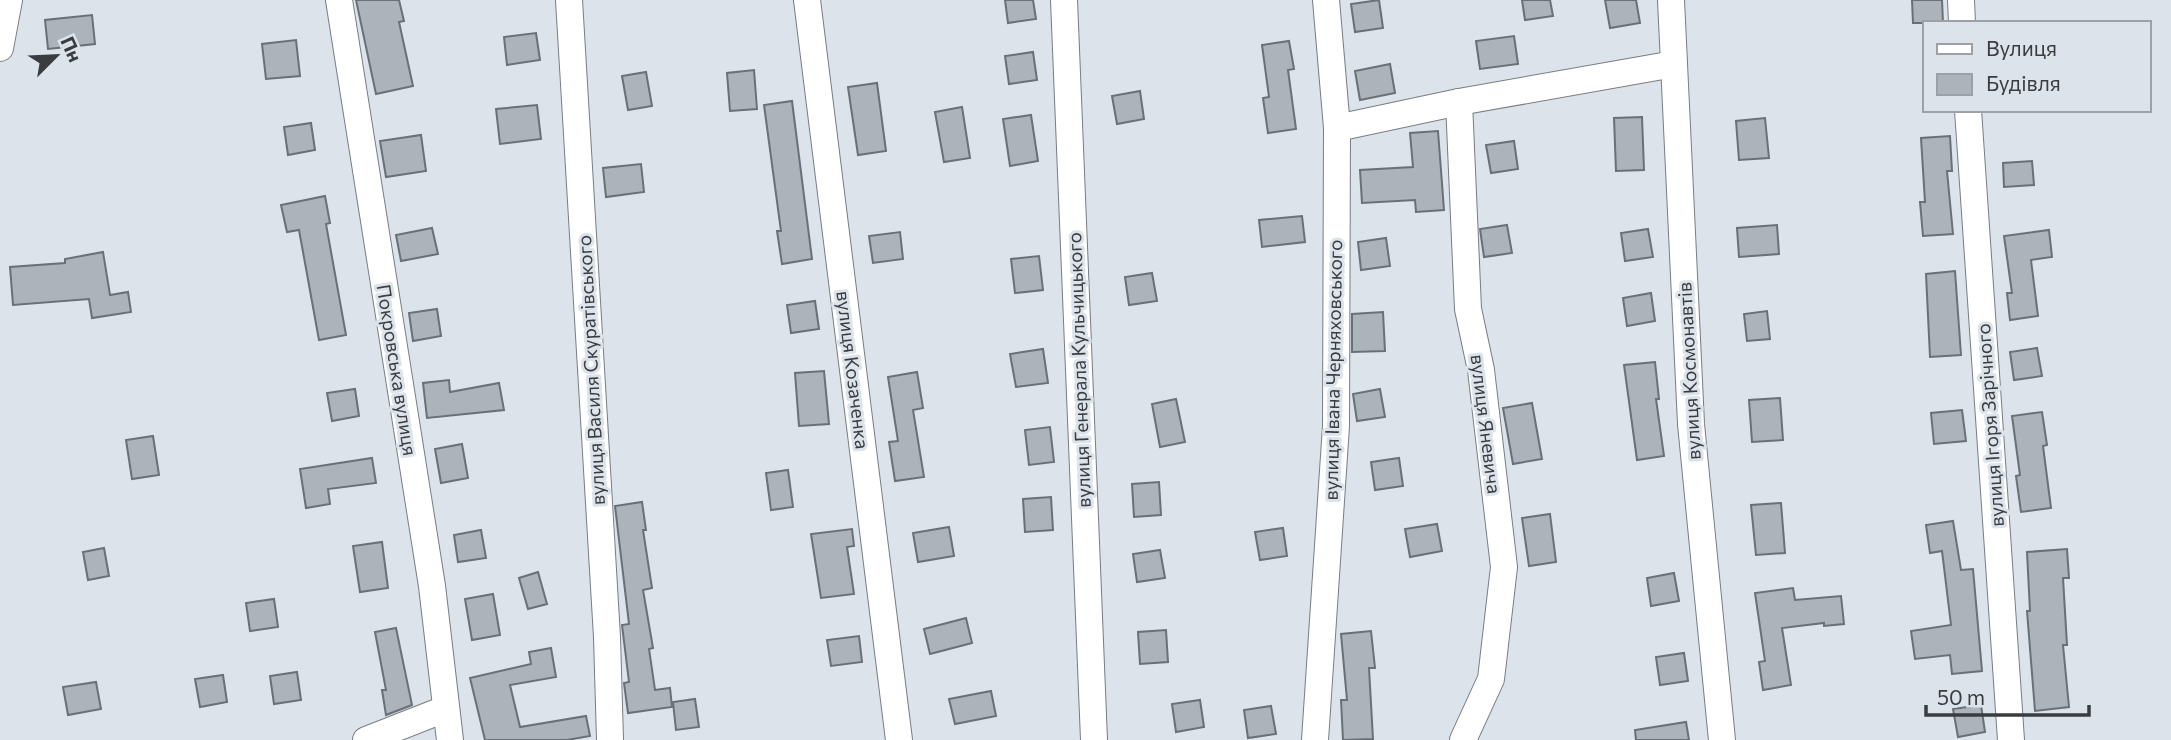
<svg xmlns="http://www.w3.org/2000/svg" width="2171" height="740" viewBox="0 0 2171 740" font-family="Commissioner,sans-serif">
	<rect width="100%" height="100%" fill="#dce3ea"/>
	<g fill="#acb3ba" stroke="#6a7077" stroke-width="2">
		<polygon points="356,0 399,0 404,21 399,22 413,86 376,94"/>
		<polygon points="1005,0 1033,0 1036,19 1008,23"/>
		<polygon points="1379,0 1383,28 1355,32 1351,4"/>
		<polygon points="1522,0 1550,0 1553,16 1525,20"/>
		<polygon points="1605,0 1636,0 1640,23 1610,28"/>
		<polygon points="1912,0 1942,0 1943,23 1913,23"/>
		<polygon points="92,15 95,44 48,49 45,20"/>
		<polygon points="536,33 540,60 507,65 504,37"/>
		<polygon points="1514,36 1518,64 1480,69 1476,41"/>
		<polygon points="296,40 300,76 266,79 262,44"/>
		<polygon points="1289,41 1294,69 1288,70 1296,129 1268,133 1263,98 1269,97 1262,45"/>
		<polygon points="1033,52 1037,80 1009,84 1005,56"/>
		<polygon points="1390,64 1395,93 1360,100 1355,71"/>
		<polygon points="754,70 757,109 730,111 727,73"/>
		<polygon points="646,72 652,106 628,110 622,76"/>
		<polygon points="877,83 886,151 858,155 848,87"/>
		<polygon points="1140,91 1144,119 1117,124 1112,96"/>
		<polygon points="792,101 812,259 782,264 777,231 781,231 764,105"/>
		<polygon points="537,105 541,139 500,144 496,109"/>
		<polygon points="962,107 970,158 944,162 935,112"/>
		<polygon points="1031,115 1038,161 1010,166 1003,119"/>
		<polygon points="1642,117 1644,170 1616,171 1614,118"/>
		<polygon points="1765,118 1769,158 1739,160 1736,121"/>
		<polygon points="311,123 315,150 288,155 284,127"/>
		<polygon points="1438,131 1444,210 1416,212 1415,200 1362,203 1360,170 1413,167 1410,133"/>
		<polygon points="421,135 426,171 386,177 380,141"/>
		<polygon points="1950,136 1952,171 1947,171 1953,234 1923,236 1920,202 1925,202 1921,138"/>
		<polygon points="1514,141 1518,169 1491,173 1486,145"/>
		<polygon points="2032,161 2034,185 2004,187 2003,163"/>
		<polygon points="641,164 644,192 606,197 603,168"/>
		<polygon points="325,196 330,223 326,224 346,335 319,340 299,230 287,232 281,205"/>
		<polygon points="1302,216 1305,242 1262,247 1259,220"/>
		<polygon points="1507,225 1512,253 1484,257 1480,229"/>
		<polygon points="1777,225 1779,254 1739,257 1737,228"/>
		<polygon points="432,228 438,254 401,261 396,235"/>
		<polygon points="1648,229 1653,257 1625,261 1621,233"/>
		<polygon points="2049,230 2052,257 2031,260 2038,316 2010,320 2007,293 2012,293 2004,236"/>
		<polygon points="900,232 903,259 873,263 869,236"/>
		<polygon points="1386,238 1390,266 1361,270 1358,242"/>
		<polygon points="103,252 110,295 128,292 131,312 92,318 89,299 13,305 10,267 65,263 65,259"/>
		<polygon points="1039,256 1043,290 1015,293 1011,259"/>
		<polygon points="1955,271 1961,355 1930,357 1926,274"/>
		<polygon points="1152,273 1157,301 1129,305 1125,277"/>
		<polygon points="1651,293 1655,321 1627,326 1623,298"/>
		<polygon points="815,301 819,329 791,333 787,305"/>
		<polygon points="437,309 441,336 413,341 409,313"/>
		<polygon points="1767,311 1770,339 1747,341 1744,314"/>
		<polygon points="1383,312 1385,351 1352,352 1352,314"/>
		<polygon points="2037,348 2042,376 2014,380 2010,352"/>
		<polygon points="1043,349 1048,383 1016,387 1010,354"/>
		<polygon points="1655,362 1659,399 1656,399 1664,456 1637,460 1624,365"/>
		<polygon points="824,371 829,424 799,426 795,373"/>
		<polygon points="917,372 923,408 913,410 924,477 895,481 889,442 898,441 888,377"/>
		<polygon points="449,380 450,392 499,383 504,410 427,418 423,383"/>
		<polygon points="355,389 359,416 332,421 327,393"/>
		<polygon points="1380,389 1385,417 1357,421 1353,394"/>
		<polygon points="1780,398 1783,440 1752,442 1749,400"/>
		<polygon points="1176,399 1185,442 1160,447 1152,404"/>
		<polygon points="1532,403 1542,459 1513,464 1503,408"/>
		<polygon points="1962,410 1966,441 1934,444 1931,413"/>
		<polygon points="2042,412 2047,445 2043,446 2051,508 2021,512 2016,476 2020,475 2012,416"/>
		<polygon points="1050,427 1054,462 1029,465 1025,430"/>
		<polygon points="153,436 159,475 132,479 126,440"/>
		<polygon points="462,444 468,478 441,483 435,449"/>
		<polygon points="372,458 376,483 328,489 330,504 306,508 300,469"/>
		<polygon points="1399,458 1403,486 1375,490 1371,462"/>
		<polygon points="788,470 793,507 771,510 766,473"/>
		<polygon points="1159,482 1161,515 1134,517 1132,484"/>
		<polygon points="1051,497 1053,530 1025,532 1023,499"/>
		<polygon points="642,502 646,530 643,530 652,588 643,590 653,648 649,649 655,690 670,688 672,707 628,713 624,683 629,682 622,625 629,624 615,506"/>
		<polygon points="1781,503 1785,553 1756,555 1751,505"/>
		<polygon points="1550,514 1556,562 1529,566 1522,518"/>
		<polygon points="1953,521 1961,570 1973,569 1982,671 1952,674 1950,655 1915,659 1911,631 1951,625 1942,551 1930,553 1926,525"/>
		<polygon points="1437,524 1442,551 1410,557 1405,529"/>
		<polygon points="949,527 954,556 918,562 913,533"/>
		<polygon points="1283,528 1287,556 1260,560 1255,532"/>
		<polygon points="852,529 854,546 847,547 854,594 821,598 811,534"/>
		<polygon points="481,530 486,558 458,562 454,535"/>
		<polygon points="382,542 388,588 360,592 353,546"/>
		<polygon points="104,548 109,576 88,580 83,552"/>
		<polygon points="2067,549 2069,578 2063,578 2067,645 2063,645 2069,707 2035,711 2027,611 2030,611 2027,552"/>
		<polygon points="1160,550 1165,578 1137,582 1133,554"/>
		<polygon points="538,572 547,604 528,609 519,578"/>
		<polygon points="1674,573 1679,601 1651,606 1647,578"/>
		<polygon points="1793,588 1795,600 1841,596 1844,624 1824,626 1824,623 1782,628 1791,685 1763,690 1759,662 1765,661 1755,593"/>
		<polygon points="493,594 500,635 472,640 465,599"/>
		<polygon points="274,599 278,627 250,631 246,603"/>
		<polygon points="966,618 972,643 930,654 924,629"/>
		<polygon points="396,628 412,705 386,715 382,690 386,690 375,632"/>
		<polygon points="1166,630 1168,662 1140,664 1138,632"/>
		<polygon points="1371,631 1375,668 1369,668 1373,739 1343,740 1341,700 1347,700 1341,634"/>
		<polygon points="859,636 862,662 831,666 827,640"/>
		<polygon points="551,648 556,677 510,685 520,727 586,716 590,736 567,740 485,740 470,678 531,664 529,652"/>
		<polygon points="1684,653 1688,681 1660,685 1656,657"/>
		<polygon points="297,672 301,700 274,704 270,676"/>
		<polygon points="223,675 227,702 200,707 195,679"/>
		<polygon points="96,682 101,709 68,715 63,687"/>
		<polygon points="991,691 996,716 955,724 949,699"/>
		<polygon points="695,699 699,727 676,730 673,702"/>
		<polygon points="1200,700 1204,727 1176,732 1172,704"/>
		<polygon points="1981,705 1985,732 1958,737 1953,709"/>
		<polygon points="1271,706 1276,734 1248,738 1244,710"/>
		<polygon points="1686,722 1689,740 1636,740 1635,730"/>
	</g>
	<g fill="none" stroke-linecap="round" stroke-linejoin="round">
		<g stroke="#777d84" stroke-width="28">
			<g id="minor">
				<polyline points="339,0 432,586 450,740"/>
				<polyline points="569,0 607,637 610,740"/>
				<polyline points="807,0 899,740"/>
				<polyline points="1064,0 1094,740"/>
				<polyline points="1671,0 1691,424 1722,740"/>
				<polyline points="1961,0 1962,23"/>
				<polyline points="0,48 9,0"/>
				<polyline points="1459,102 1468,309 1481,370 1504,567 1491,679 1463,740"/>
				<polyline points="1968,110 2011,740"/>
				<polyline points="1337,128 1459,102 1674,64"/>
				<polyline points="366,740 445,709"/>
				<polyline points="1315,740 1336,426 1337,128 1326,0"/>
			</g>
		</g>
		<use href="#minor" stroke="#fff" stroke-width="26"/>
	</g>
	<g text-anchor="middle" stroke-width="6" stroke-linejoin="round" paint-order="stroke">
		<g font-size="19" fill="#3a3d40" stroke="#dce3ea">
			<text transform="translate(397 370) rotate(81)" y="7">Покровська вулиця</text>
			<text transform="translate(591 370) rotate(-93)" y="7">вулиця Василя Скуратівського</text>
			<text transform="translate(853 370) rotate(83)" y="7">вулиця Козаченка</text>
			<text transform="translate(1079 370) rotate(-92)" y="7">вулиця Генерала Кульчицького</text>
			<text transform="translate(1333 370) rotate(-89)" y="7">вулиця Івана Черняховського</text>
			<text transform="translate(1689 371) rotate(-93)" y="7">вулиця Космонавтів</text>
			<text transform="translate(1486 424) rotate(83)" y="7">вулиця Яневича</text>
			<text transform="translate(1990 425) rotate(-94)" y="7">вулиця Ігоря Зарічного</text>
		</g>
	</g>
	<rect x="1923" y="21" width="228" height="91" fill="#dce3ea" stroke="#9ba1a6" stroke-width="2"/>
	<rect x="1937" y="44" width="35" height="10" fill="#ffffff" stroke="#9ba1a6" stroke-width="2"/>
	<text x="1986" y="56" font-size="21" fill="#3a3d40">Вулиця</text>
	<rect x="1937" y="74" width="35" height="21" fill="#acb3ba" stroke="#9ba1a6" stroke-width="2"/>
	<text x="1986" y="91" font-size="21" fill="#3a3d40">Будівля</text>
	<g transform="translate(56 56) rotate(66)" stroke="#dce3ea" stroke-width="5" paint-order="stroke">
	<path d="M0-5L12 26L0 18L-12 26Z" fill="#3a3d40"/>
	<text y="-10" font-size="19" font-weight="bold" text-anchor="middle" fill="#3a3d40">Пн</text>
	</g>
	<path d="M1926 705v10h163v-10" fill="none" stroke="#3a3d40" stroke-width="3.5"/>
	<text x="1937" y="705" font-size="21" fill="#3a3d40" stroke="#dce3ea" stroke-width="5" paint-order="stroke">50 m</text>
</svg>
